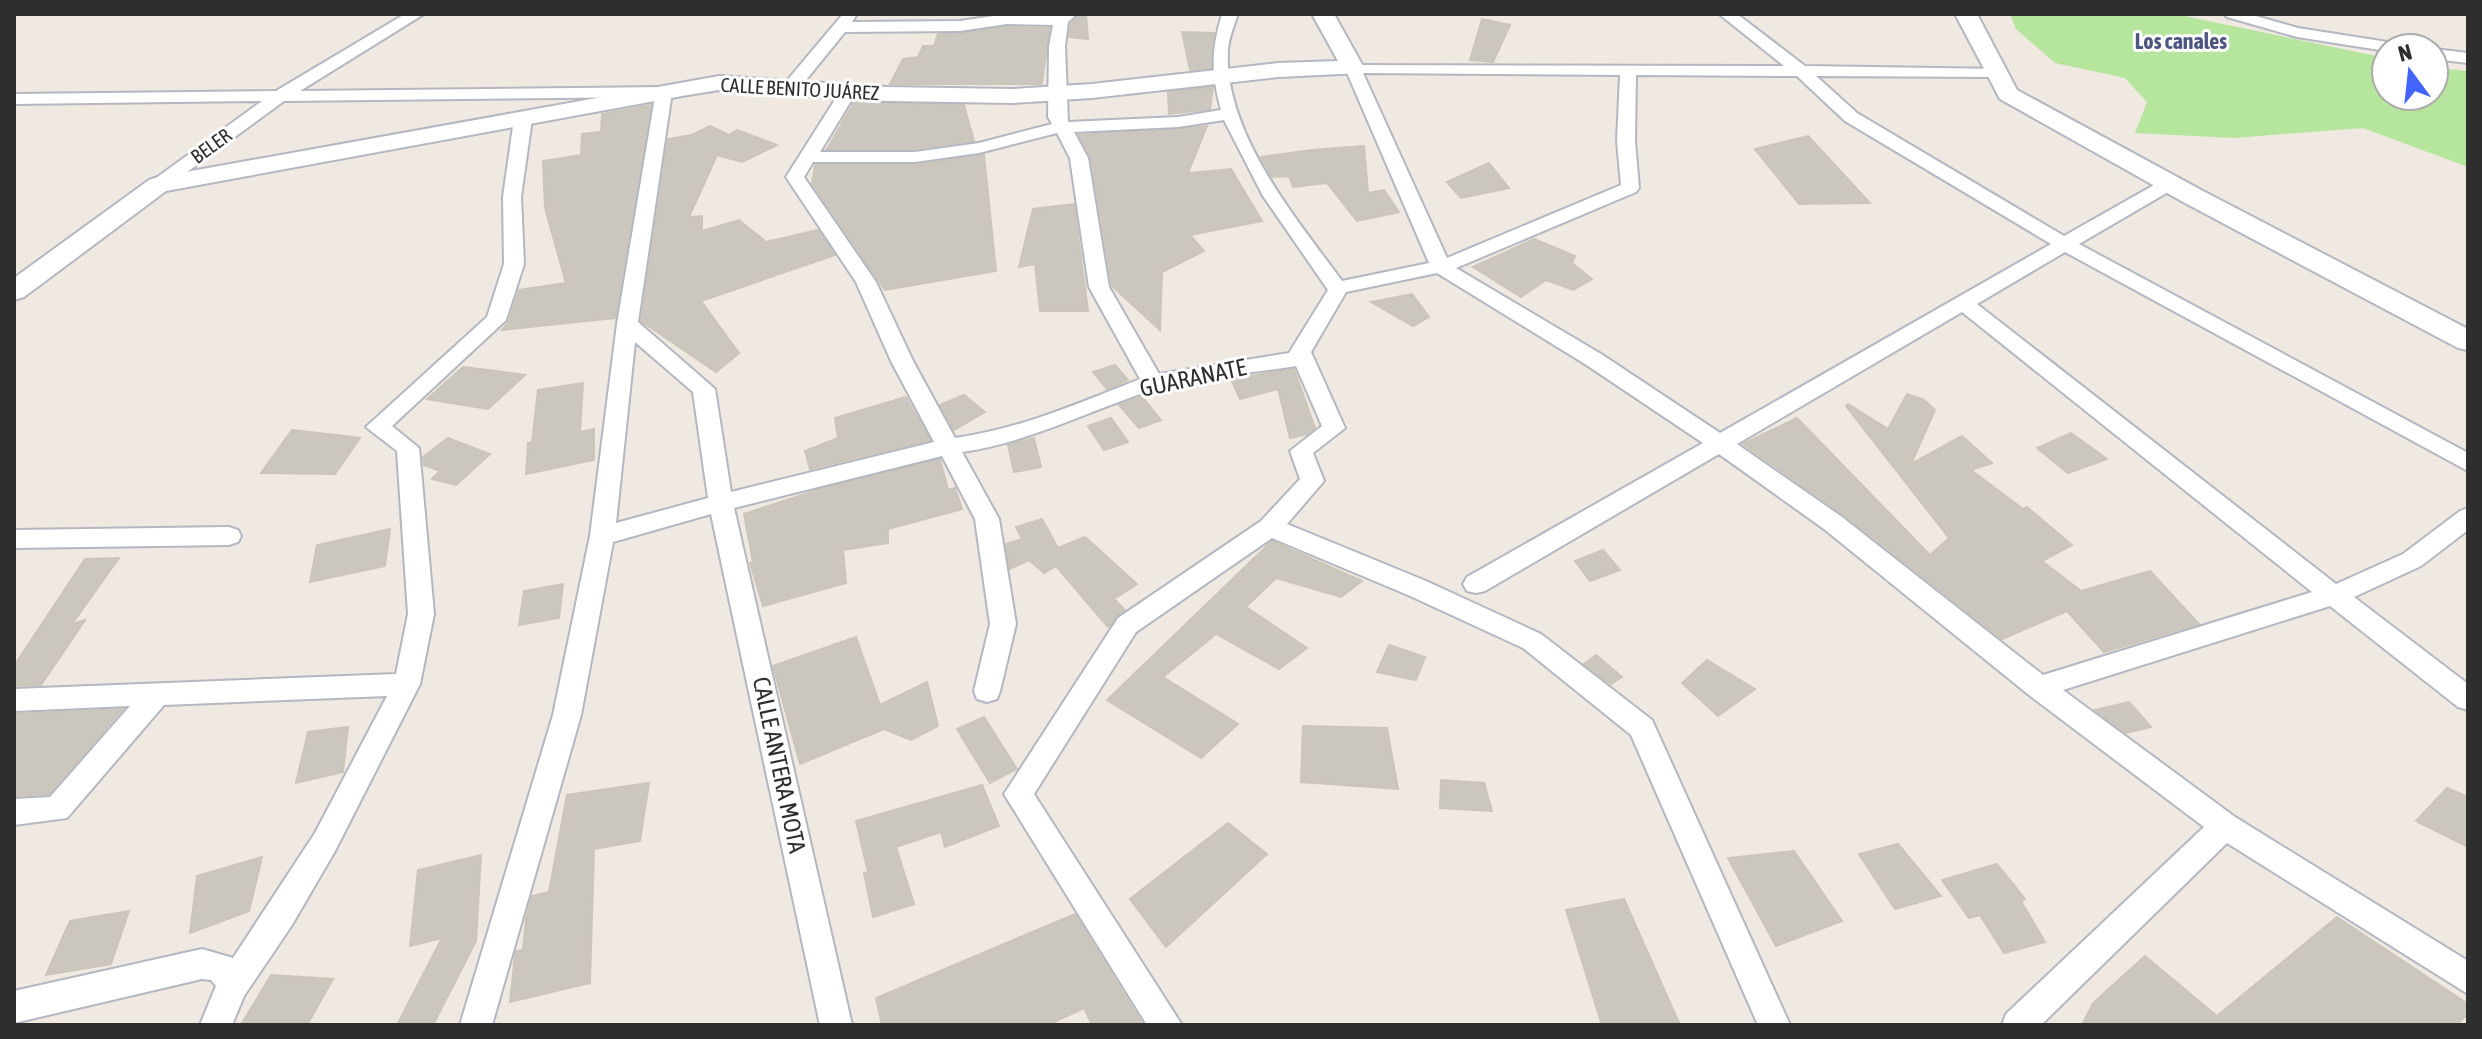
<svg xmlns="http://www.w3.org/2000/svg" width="2482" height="1039" viewBox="0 0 2482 1039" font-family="'Asap Condensed',sans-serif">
	<rect width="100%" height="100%" fill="#efe9e1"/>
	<polygon fill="#b6e59e" points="2010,14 2175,14 2386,58 2386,96 2434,96 2434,68 2468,71 2468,167 2363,128 2234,138 2135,133 2147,102 2125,78 2055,63 2016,29"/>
	<g fill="#cbc7bf" stroke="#cbc5ba" stroke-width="2">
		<polygon points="1080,14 1086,14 1088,39 1069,37 1071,24"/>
		<polygon points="1482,19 1510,25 1493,62 1470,60"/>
		<polygon points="1007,27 1049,28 1042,84 890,84 903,59 918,57 923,46 934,46 938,34"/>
		<polygon points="1182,32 1214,33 1211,68 1190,70"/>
		<polygon points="1213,87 1210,109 1169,114 1168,92"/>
		<polygon points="854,102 964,105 974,141 915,149 827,149"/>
		<polygon points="651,105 615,318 502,330 509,321 519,290 566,283 545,208 543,161 581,155 582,134 601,132 602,114"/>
		<polygon points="710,126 729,135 737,130 777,145 742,162 717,155 689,217 702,216 702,231 739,220 766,242 818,230 835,255 701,301 739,353 716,372 641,321 668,139 692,135"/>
		<polygon points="1207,126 1188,173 1231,169 1262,221 1190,235 1204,251 1162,272 1160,330 1112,286 1091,158 1079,135"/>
		<polygon points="1808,136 1870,203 1799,204 1755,149"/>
		<polygon points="1364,146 1368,193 1384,190 1399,212 1357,221 1327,183 1293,187 1289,176 1272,177 1261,157 1312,150"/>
		<polygon points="984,155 996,271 885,290 812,183 815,165 915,165"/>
		<polygon points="1489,163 1509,188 1461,198 1447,182"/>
		<polygon points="1074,204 1088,311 1040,311 1035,264 1019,267 1033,209"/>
		<polygon points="1534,239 1575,256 1572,263 1592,279 1573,290 1546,280 1521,297 1473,267"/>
		<polygon points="1412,294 1429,317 1413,326 1371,302"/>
		<polygon points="1115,365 1128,380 1107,389 1093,372"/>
		<polygon points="463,367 496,371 525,375 488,409 427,399"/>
		<polygon points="1294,369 1315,428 1307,434 1290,438 1278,389 1240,399 1231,379"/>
		<polygon points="583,383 580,432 594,429 594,460 526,474 528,443 532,442 538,390"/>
		<polygon points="1907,394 1924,400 1935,410 1911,464 1962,436 1992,463 1971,470 2023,509 2027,507 2072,545 2042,561 2081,591 2150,571 2199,624 2104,652 2067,611 2002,639 1844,515 1743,444 1797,418 1930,555 1949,538 1846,406 1848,404 1888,429"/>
		<polygon points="964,395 985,412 954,430 940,405"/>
		<polygon points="906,397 930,440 810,469 805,451 838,438 835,418"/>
		<polygon points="1142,397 1161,420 1139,428 1119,405"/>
		<polygon points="1111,418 1128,442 1104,450 1088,426"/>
		<polygon points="292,430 336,435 360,438 335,474 261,473"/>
		<polygon points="2071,433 2107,459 2068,473 2037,448"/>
		<polygon points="448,438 490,454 456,485 432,479 440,471 424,465 423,457"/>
		<polygon points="1034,438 1041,467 1014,472 1008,445"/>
		<polygon points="940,459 948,490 955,488 962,509 888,529 888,543 843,550 846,583 763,606 750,563 753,562 744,514 817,490"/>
		<polygon points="1042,519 1058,548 1085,537 1137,584 1114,599 1125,610 1108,627 1056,566 1044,573 1029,560 1010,569 1006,544 1022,539 1016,527"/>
		<polygon points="390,529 385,566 310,582 317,545"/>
		<polygon points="1272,541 1362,581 1341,597 1276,578 1246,607 1307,648 1279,669 1216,634 1163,677 1238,724 1201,758 1107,700"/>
		<polygon points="1603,550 1620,570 1590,581 1575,561"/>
		<polygon points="119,558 72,624 85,620 41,685 14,686 14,666 85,559"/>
		<polygon points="563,584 559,618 519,625 524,591"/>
		<polygon points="856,637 880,705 927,682 938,726 911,740 884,729 800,764 773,666"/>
		<polygon points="1389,645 1425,657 1416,680 1377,672"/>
		<polygon points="1596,655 1622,677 1611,684 1584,664"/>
		<polygon points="1707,660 1755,689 1718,716 1682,683"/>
		<polygon points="2129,702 2151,727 2126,733 2095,710"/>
		<polygon points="123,709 49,794 14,796 14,714"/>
		<polygon points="984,717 1017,769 990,783 957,729"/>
		<polygon points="1303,726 1387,728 1398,789 1301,782"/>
		<polygon points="348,727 343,772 296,783 308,732"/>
		<polygon points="1441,780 1484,783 1492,811 1440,808"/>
		<polygon points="649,783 640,841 594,849 590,983 510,1002 515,955 516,951 523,950 526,919 532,896 549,892 567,795"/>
		<polygon points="982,785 999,826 945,847 941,832 896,847 914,904 873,917 864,873 868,872 856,821"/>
		<polygon points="2447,788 2468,797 2468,847 2416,821"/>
		<polygon points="1228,823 1267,854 1166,947 1130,899"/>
		<polygon points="1898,844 1941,896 1895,909 1859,854"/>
		<polygon points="1794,851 1842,921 1776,946 1728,858"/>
		<polygon points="481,855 476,941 433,1025 397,1025 442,938 410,946 418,870"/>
		<polygon points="262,857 249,911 190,933 197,876"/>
		<polygon points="1997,864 2025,899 2021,901 2045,942 2004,953 1980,915 1969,918 1942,880"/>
		<polygon points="1624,899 1680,1025 1602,1025 1566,910"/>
		<polygon points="129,911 111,964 46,975 70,921"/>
		<polygon points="1075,914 1143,1025 1092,1025 1084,1008 1048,1025 882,1025 876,998"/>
		<polygon points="2337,917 2468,1004 2468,1014 2456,1025 2082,1025 2093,1003 2145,956 2217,1016"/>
		<polygon points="271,975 333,979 307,1025 241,1025"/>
	</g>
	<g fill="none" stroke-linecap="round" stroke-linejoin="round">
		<g stroke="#b4b7c1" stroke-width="4">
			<g id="street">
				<path d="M405 14H424L300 91 664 87 672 92 638 322 715 389 731 492 934 442 891 361 856 282 786 177 843 87H855L857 91 820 152H915L979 143 1052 124 1048 117 1049 46 1053 25 1007 24 960 31 845 32 797 91H785L783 87 785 83 843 14H857L852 22 960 21 1007 14H1077L1068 22 1065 46 1068 122 1178 117 1221 110C1211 73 1211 51 1222 14H1238C1234 25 1229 38 1228 49 1223 132 1296 218 1342 281L1429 263 1345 68 1347 65 1784 66 1719 14H1737L1805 66 2003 69 2005 72 1997 77 1816 76 1857 113 2064 236 2163 180H2175L2178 184 2175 188 2079 244 2468 453V471L2065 252 1977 304 2336 584 2403 554 2460 511 2468 508V530L2421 566 2354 597 2468 684V710L2458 707 2330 606 2063 690 2235 817 2468 961V994L2227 843 2041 1025H2002L2006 1014 2204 827 2029 695 1824 529 1719 454 1485 591 1476 593 1467 591 1463 584 1467 577 1703 443 1585 364 1437 273 1346 292 1311 352 1345 428 1313 453 1324 481 1287 524 1426 581 1541 634 1652 720 1790 1025H1758L1631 735 1523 648 1408 595 1272 538 1136 632 1034 794 1182 1025H1147L1004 794 1118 618 1261 521 1300 479 1290 451 1322 426 1296 366C1254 373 1194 377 1155 389 1090 410 1031 442 962 452L999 519 1016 624 1000 691 997 699 987 702 977 699 974 691 990 624 975 519 942 456 734 508 852 1025H820L711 514 613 542 581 715 492 1025H460L553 715 590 536 617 324 655 97 284 101 164 189H152L149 185 152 181 262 101 14 104V94L276 91ZM1363 73 1620 75 1617 141 1621 185 1447 258ZM1636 75 1797 76 1845 121 2051 244 1720 433 1601 354 1456 268 1636 192 1639 188 1635 141ZM1224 120 1263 196 1328 290 1289 353 1159 374 1109 287 1088 158 1074 132 1178 127ZM1057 133 1070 158 1089 287 1140 379C1079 403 1020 429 955 438L913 361 876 282 804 177 813 162H915L979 153ZM1962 312 2312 592 2043 675 1842 517 1737 444ZM635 342 693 392 708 498 616 523Z"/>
				<polygon points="2224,14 2249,14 2298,28 2394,43 2402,48 2386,48 2386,51 2297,37 2227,17"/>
				<polygon points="2434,49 2468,53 2468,63 2434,59"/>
				<polygon points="523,114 532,119 521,197 524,264 506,320 392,426 419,448 434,614 420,684 335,851 292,925 244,996 232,1025 200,1025 216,986 211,980 202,979 14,1023 14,991 202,949 233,958 315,833 387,696 164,705 67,818 14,825 14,799 50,797 130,706 14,711 14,689 396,674 408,614 397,451 366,427 487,317 504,264 503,197 514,119"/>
				<polygon points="229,527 238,530 241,536 238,542 229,545 14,548 14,530"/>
			</g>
		</g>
		<g stroke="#b4b7c1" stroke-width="4">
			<g id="secondary">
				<polygon points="1312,14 1334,14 1364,68 1361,73 1278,77 1092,98 1013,103 887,101 719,90 682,96 166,191 24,297 14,300 14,278 149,180 158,177 719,76 887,87 1013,89 1092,84 1278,63 1338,61"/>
				<polygon points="1955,14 1977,14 2017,90 2203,191 2468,329 2468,350 2458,348 2185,203 2000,99"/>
			</g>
		</g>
		<use href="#street" fill="#fff" fill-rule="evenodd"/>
		<use href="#secondary" fill="#fff" fill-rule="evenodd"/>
	</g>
	<g text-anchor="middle" stroke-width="6" stroke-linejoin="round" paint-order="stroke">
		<g font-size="20" fill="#2e2e2e" stroke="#fff">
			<text transform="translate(800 89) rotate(3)" y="7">CALLE BENITO JUÁREZ</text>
			<text transform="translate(211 146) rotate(-36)" y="7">BELER</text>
		</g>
		<g font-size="22" font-weight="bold" fill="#4d5680" stroke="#fff">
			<text x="2181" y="49">Los canales</text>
		</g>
		<g font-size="24" fill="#2e2e2e" stroke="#fff">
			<text transform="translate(1193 378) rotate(-12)" y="8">GUARANATE</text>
			<text transform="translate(779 765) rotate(78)" y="8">CALLE ANTERA MOTA</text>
		</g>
	</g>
	<rect width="2482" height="1039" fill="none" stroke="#2e2e2e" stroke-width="32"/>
	<g transform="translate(2410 72) rotate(345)"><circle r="38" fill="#ffffff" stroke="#ababab" stroke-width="2"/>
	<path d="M0-6L14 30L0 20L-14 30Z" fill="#4264fb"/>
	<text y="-12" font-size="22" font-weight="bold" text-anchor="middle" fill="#2e2e2e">N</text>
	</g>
</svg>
